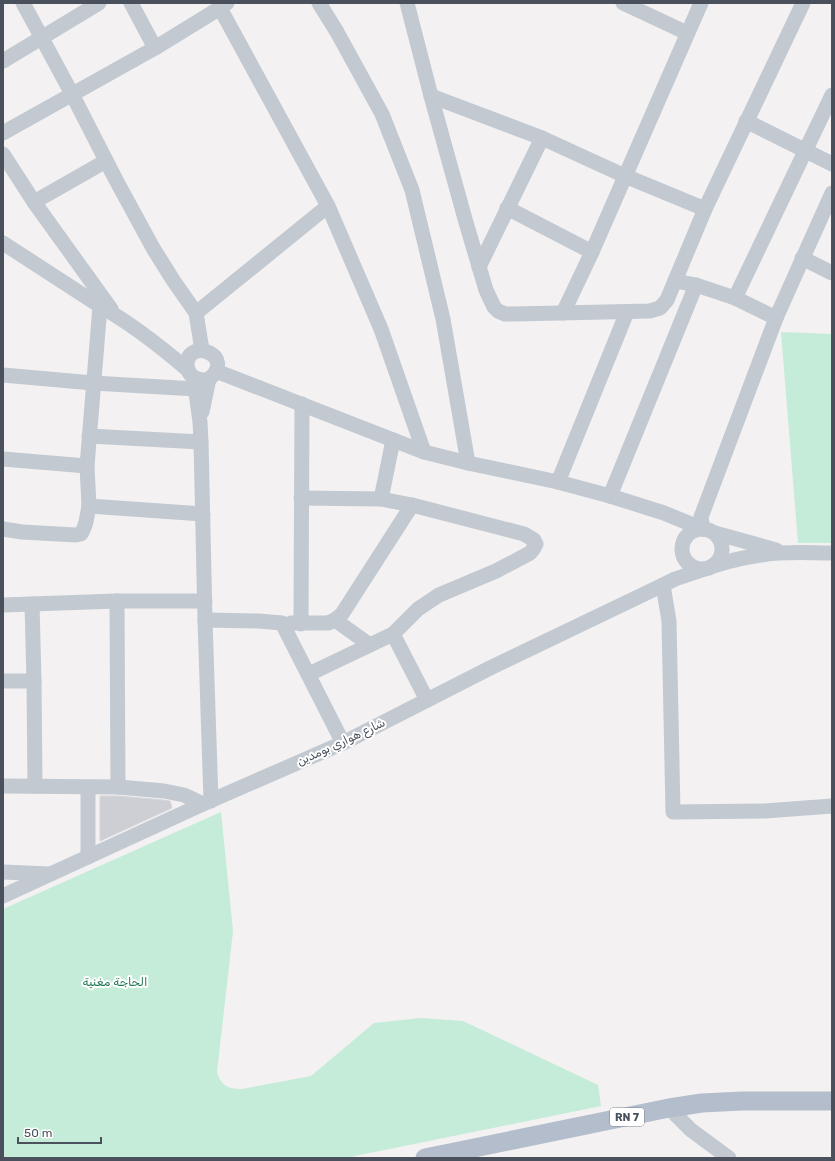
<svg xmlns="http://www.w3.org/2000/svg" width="835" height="1161" viewBox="0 0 835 1161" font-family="Rubik,'Noto Sans Arabic',sans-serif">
	<rect width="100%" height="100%" fill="#f3f1f1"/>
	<g fill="#c4ecd8">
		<polygon points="781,332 832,334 832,543 798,543"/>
		<path d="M221 812 233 931 217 1072C221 1086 228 1089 242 1089L311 1076 374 1023 421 1018 463 1021 598 1085 601 1106 345 1158H3V909Z"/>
	</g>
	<polygon fill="#cecfd4" stroke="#d5d6db" points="100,796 118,796 163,800 170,801 172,808 100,841"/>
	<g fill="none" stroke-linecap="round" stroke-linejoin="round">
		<g stroke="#c2c9d1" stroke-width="15">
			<polyline points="23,3 72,94 116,180 153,248 173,280 196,313 202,350"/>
			<polyline points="131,3 155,48"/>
			<polyline points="319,3 337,32 382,114 412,190 443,319 468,463"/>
			<polyline points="407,3 431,96 465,219 486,290 494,307 498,311 505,314 514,314 650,311 660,308 667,300 705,209 803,3"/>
			<polyline points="623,3 687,33"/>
			<polyline points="220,8 328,206 381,329 424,452"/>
			<polyline points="3,61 99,3"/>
			<polyline points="431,96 542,138 625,176 705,209"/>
			<polyline points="746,121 832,164"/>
			<polyline points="3,133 155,48 220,8 227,3"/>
			<polyline points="3,154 34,202 111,309"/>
			<polyline points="34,202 106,161"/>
			<polyline points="507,208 592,252"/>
			<path d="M3 243 100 306C132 324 160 346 188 370"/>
			<polyline points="802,258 832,273"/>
			<polyline points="479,267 542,138"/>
			<polyline points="675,281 696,285 735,298 776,318 832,193"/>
			<polyline points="735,298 832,95"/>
			<polyline points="196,313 328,206"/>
			<polyline points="563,313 592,252 701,3"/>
			<polyline points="216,371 424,452 468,463 558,482 610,496 664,513 703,529"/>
			<polyline points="3,375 93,383 196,389"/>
			<polyline points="194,378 200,422 201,442 205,620 211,801"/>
			<path d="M202 412 209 379C237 357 189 336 187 364 187 377 199 382 209 379"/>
			<polyline points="89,436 201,442"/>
			<polyline points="3,459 87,466"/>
			<polyline points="558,482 627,312"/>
			<polyline points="610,496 696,285"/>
			<polyline points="301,498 381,499 412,505 524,534 534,540 536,544 534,548 530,553 496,571 439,595 418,609 393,634 309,674"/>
			<polyline points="381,499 393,440"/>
			<polyline points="89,506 203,514"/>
			<polyline points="3,529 22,532 76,535 81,534 84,528 86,522 89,506 87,466 100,306"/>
			<polyline points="703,529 701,517 776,318"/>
			<circle cx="702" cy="549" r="20"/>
			<polyline points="715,533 776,550"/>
			<path d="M713 566C729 561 745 557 761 555 785 551 808 553 832 553"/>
			<polyline points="663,585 669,621 673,812 765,811 832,806"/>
			<polyline points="117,601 118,787"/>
			<polyline points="32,604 34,681 35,786"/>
			<polyline points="3,605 117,601 205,601"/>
			<polyline points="205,620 259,621 282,623 343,743"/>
			<polyline points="335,620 370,645"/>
			<polyline points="291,623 328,623 335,620 342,614 412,505"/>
			<polyline points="301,624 302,404"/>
			<polyline points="393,634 427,700"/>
			<polyline points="3,681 34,681"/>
			<polyline points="3,786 118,787 164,791 184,795 203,804"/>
			<polyline points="88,787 88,857"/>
			<polyline points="3,872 49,874"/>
			<polyline points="3,896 203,804 343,743 490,668 663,585 675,579 708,568"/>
			<polyline points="669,1108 691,1130 729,1158"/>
		</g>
		<polyline stroke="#b3bdcc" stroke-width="19" points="425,1158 669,1108 702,1103 742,1101 832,1101"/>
	</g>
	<g text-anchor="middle" stroke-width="4" stroke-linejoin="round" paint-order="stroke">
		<rect fill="#fff" stroke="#80858d" stroke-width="1" x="610" y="1108" width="34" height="18" rx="3"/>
		<g font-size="11" font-weight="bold" fill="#4a515c">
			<text x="627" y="1121">RN 7</text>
		</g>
		<g font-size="12" fill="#4a515c" stroke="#fff">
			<text transform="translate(341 742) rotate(-25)" y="4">شارع هواري بومدين</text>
		</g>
		<g font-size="12" fill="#207856" stroke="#fff">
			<text x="115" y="986">الحاجة مغنية</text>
		</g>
	</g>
	<rect width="835" height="1161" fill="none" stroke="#4a515c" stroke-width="8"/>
	<path d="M18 1137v6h83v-6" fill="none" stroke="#4a515c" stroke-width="2"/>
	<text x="24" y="1137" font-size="12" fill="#4a515c" stroke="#ffffff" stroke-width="3" paint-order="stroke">50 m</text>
</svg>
